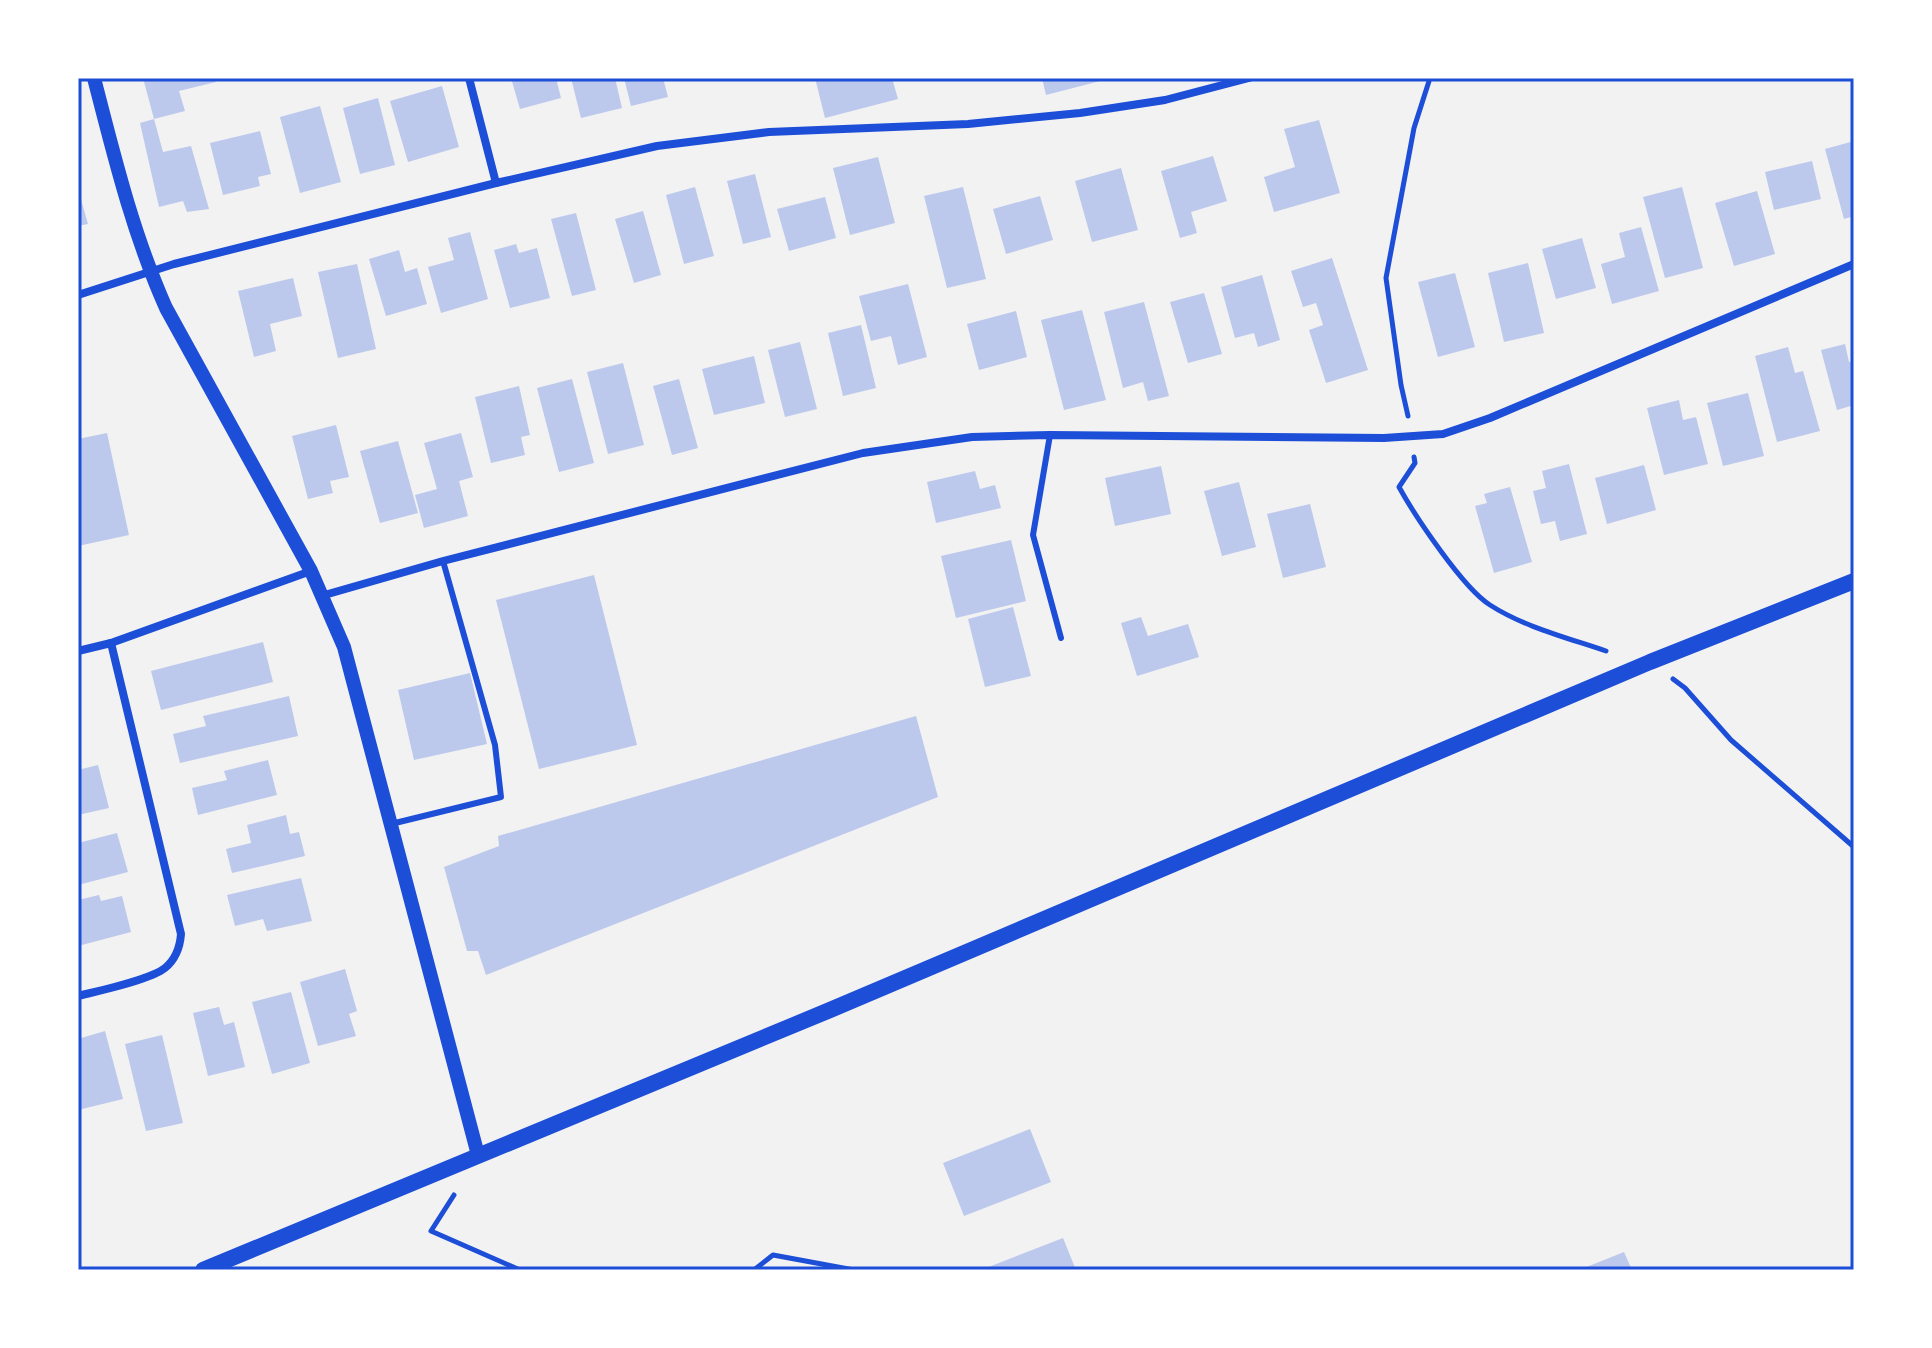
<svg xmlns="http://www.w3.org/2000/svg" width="1932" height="1348" viewBox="0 0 1932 1348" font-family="Inter,sans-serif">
	<rect width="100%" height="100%" fill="#f2f2f2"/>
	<g fill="#bdc9ec">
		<polygon points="143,78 215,78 216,82 179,91 185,111 154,119"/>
		<polygon points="511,78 556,78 561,98 520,109"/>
		<polygon points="571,78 615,78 622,108 581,118"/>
		<polygon points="624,78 663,78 668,97 631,106"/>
		<polygon points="815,78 892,78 898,99 825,118"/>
		<polygon points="1042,78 1108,78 1108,79 1046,95"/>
		<polygon points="442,86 459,147 408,162 390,101"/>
		<polygon points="378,98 395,165 360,174 343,108"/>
		<polygon points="320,106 341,182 300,193 280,117"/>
		<polygon points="154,119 163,152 191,146 209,209 187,212 183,201 159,207 140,123"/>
		<polygon points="1319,120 1340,193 1274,212 1264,177 1295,167 1284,129"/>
		<polygon points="260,131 271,174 258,177 260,186 223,195 210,143"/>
		<polygon points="1854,141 1854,216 1844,219 1825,149"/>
		<polygon points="1213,156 1227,201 1191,212 1197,233 1180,238 1161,171"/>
		<polygon points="878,157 895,223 850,235 833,168"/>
		<polygon points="1812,161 1821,199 1774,210 1765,172"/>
		<polygon points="1121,168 1138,230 1092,242 1075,181"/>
		<polygon points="755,174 771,237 743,244 727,181"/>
		<polygon points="695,187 714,256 684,264 666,195"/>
		<polygon points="963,187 986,279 947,288 924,196"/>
		<polygon points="1682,187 1703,268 1665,278 1643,197"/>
		<polygon points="78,189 88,224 78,226"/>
		<polygon points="1757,191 1775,254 1734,266 1715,203"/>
		<polygon points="1040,196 1053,240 1006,254 993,209"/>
		<polygon points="825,197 836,238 789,251 777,209"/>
		<polygon points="643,211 661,275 634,283 615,219"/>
		<polygon points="576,213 596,290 572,296 551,219"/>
		<polygon points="1641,227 1659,291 1612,304 1601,264 1625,257 1619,233"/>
		<polygon points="470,232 488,299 441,313 428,267 454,260 448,238"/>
		<polygon points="1582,238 1596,288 1556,299 1542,249"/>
		<polygon points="516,244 519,253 537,248 550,298 510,308 494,250"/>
		<polygon points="399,250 405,272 417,268 427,304 386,316 369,259"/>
		<polygon points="1332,258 1368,370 1326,383 1309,330 1323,325 1316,303 1303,307 1291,271"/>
		<polygon points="1528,263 1544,333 1504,342 1488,273"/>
		<polygon points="357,264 376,349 338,358 318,272"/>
		<polygon points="1455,273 1475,347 1438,357 1418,282"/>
		<polygon points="1262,275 1280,340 1258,347 1254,333 1235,338 1221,287"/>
		<polygon points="293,278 302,316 270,324 276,351 254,357 238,291"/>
		<polygon points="908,284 927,357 898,365 891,336 871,341 859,296"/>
		<polygon points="1204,293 1222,354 1188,363 1170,302"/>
		<polygon points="1144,302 1169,396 1148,401 1143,382 1123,388 1104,312"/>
		<polygon points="1082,310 1106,400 1064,410 1041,320"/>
		<polygon points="1016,311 1027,357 979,370 967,324"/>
		<polygon points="861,325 876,388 843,396 828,333"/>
		<polygon points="800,342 817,409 785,417 768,350"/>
		<polygon points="1845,344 1849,362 1854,361 1854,405 1837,410 1821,350"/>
		<polygon points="1788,347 1795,373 1803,371 1820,431 1777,442 1755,356"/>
		<polygon points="754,356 765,403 714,415 702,369"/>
		<polygon points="623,363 644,445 608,454 587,372"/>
		<polygon points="572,379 594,463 559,472 537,388"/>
		<polygon points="679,379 698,448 672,455 653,386"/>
		<polygon points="519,386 530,435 521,437 525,455 491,463 475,397"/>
		<polygon points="1748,393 1764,456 1723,466 1707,403"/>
		<polygon points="1679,400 1683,420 1696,417 1708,464 1664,475 1647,408"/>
		<polygon points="336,425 349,477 330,481 333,493 308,499 292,436"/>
		<polygon points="107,433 129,535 78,546 78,439"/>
		<polygon points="461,433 473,477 459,481 468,516 424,528 415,495 437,489 424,443"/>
		<polygon points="398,441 418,513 380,523 360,451"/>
		<polygon points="1569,464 1587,534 1560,541 1555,521 1541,524 1533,491 1546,488 1542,471"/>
		<polygon points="1644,465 1656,510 1607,524 1595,478"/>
		<polygon points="1161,466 1171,514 1115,526 1105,478"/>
		<polygon points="975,471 980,489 995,485 1001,508 936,523 927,482"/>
		<polygon points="1239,482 1256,547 1222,556 1204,491"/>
		<polygon points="1510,487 1532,562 1494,573 1475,506 1487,503 1484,494"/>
		<polygon points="1310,504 1326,567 1283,578 1267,514"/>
		<polygon points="1011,540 1026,601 956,618 941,556"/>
		<polygon points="594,575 637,745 539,769 496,600"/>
		<polygon points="1013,607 1031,676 985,687 968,619"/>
		<polygon points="1141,617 1148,636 1188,624 1199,657 1137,676 1121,623"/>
		<polygon points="263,642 273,682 161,710 151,671"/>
		<polygon points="470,673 487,744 414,760 398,690"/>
		<polygon points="289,696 298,736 180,763 173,734 206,726 203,716"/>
		<polygon points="916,716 938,797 486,975 478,951 467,951 444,867 499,846 498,836"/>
		<polygon points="268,760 277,795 198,815 192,788 227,780 224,771"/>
		<polygon points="98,765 109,808 78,815 78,770"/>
		<polygon points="286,815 290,834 299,832 305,856 232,873 226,849 251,843 247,825"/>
		<polygon points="117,833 128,872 78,885 78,843"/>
		<polygon points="301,878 312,921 267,931 263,919 235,926 227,895"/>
		<polygon points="99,895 101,901 122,896 131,932 78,946 78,900"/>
		<polygon points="345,969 357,1011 349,1014 356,1036 318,1046 300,982"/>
		<polygon points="291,992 310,1063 272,1074 252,1002"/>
		<polygon points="219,1007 224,1025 234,1022 245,1067 208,1076 193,1013"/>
		<polygon points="105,1031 123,1099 78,1110 78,1039"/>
		<polygon points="162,1035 183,1123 146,1131 125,1044"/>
		<polygon points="1030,1129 1051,1182 964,1216 943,1163"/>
		<polygon points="1063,1238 1076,1270 981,1270"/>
		<polygon points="1624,1252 1632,1270 1579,1270"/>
	</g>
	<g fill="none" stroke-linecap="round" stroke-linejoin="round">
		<g stroke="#1d4ed8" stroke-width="5">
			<polyline points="1408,416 1401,385 1386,278 1414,128 1430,78"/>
			<path d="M1414 457 1415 463 1399 487C1415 516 1463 588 1490 605 1524 627 1568 638 1606 651"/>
			<polyline points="1673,679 1685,688 1731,740 1854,847"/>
			<polyline points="454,1195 431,1231 520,1270"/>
			<polyline points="754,1270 773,1255 854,1270"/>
		</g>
		<g stroke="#1d4ed8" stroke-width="6">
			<polyline points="1050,435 1033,535 1061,638"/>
			<polyline points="391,824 501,797 495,745 443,561"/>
		</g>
		<g stroke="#1d4ed8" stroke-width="8">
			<polyline points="496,183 657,146 769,132 968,124 1080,113 1165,100 1249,78"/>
			<polyline points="78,295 174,264 496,183 469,78"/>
			<polyline points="321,596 443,561 863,453 972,437 1050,435 1384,438 1443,434 1490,418 1854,264"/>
			<polyline points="78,651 111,643 311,571"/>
			<path d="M78 996C98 991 150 980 165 968 176 959 180 947 181 934L111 643"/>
		</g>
		<path stroke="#1d4ed8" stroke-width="14" d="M94 78C114 156 133 234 166 308L311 571 344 647 478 1155"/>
		<polyline stroke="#1d4ed8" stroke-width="16" points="203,1270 830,1010 1650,662 1854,581"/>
	</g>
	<rect width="1932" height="1348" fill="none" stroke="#ffffff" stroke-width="160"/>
	<rect x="80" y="80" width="1772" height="1188" fill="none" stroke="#1d4ed8" stroke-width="3"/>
</svg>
